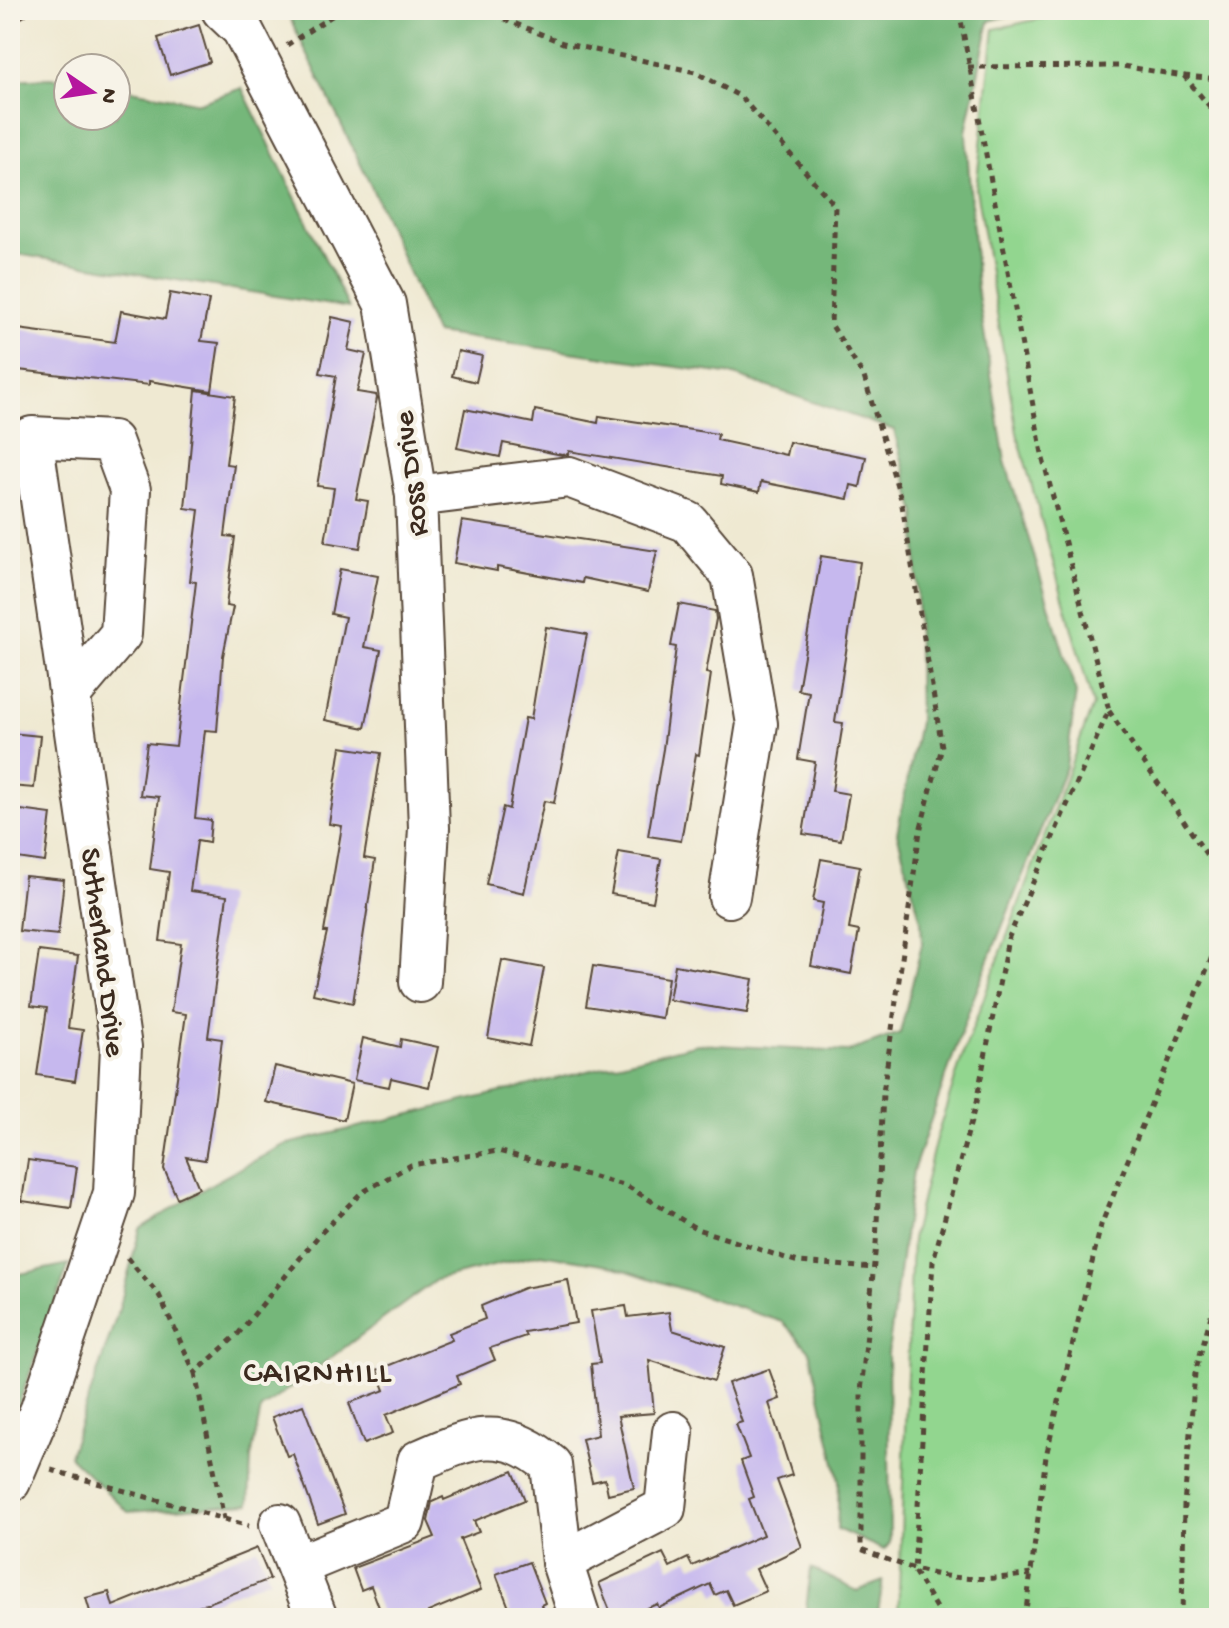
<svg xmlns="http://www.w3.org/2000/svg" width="1229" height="1628" viewBox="0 0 1229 1628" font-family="'Gochi Hand',sans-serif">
	<rect width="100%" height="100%" fill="#f7f3e8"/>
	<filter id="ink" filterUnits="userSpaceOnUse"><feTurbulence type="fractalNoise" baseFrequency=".0125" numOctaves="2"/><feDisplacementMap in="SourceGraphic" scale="16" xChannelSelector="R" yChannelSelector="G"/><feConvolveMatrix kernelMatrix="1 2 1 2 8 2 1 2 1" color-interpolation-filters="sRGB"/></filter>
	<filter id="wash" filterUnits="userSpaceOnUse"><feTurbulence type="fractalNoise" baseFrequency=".006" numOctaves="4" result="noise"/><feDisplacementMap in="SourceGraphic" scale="32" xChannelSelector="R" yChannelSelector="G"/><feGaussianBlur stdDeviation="1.8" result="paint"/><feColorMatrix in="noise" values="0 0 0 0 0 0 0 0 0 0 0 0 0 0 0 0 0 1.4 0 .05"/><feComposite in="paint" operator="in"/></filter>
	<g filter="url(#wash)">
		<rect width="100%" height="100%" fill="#efe9d2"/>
		<polygon fill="#92d68f" stroke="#668056" stroke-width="2" points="1079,10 1219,10 1218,1618 898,1618 912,1239 935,1142 963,1054 1093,705 1017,433 976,189 994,29"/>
		<g fill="#75b77a" stroke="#58704c" stroke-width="2">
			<polygon points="286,10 1033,10 989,21 966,132 977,289 1005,461 1076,693 1066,767 972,1002 913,1171 888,1353 890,1543 884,1550 837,1529 839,1481 810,1351 783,1322 609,1265 541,1254 436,1280 261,1409 251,1458 249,1504 128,1512 69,1456 119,1309 140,1229 213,1183 284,1145 698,1044 847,1052 900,1033 922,944 921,921 897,833 919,722 916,514 894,430 734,375 435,333 372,188"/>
			<polygon points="50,78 68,80 68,116 116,116 116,87 199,103 242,88 349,308 10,253 10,80"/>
			<polygon points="69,1264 10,1428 10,1276"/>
			<polygon points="811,1568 857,1591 883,1581 877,1618 805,1618"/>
		</g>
		<g id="blocks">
			<g fill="#c6b8ee">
				<polygon points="199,25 210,62 170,75 158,38"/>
				<polygon points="170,293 209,300 201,341 219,343 212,391 149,381 149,385 10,369 10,328 115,342 121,311 165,319"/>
				<polygon points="332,317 354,322 348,350 366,354 357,392 376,395 377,398 356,499 368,501 360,548 325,542 334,488 317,486 336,376 320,373"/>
				<polygon points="458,351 482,356 476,382 452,376"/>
				<polygon points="196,390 235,396 226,464 234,465 225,536 235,537 226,606 233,607 223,656 217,731 205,730 195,818 211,820 209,843 197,841 190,891 227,896 208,1037 222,1039 215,1097 205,1160 186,1157 199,1188 177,1198 164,1169 186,1014 171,1012 181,944 160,941 169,872 150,869 159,797 140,795 147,743 176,746 196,582 190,581 199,510 185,508"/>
				<polygon points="465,409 533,423 535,410 598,423 599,416 718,434 717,440 786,455 789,442 866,457 860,487 851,485 848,499 761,482 759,492 721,484 722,476 569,451 568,454 562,455 503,443 500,457 457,448"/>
				<polygon points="462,521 657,551 648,592 583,578 582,583 497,567 497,571 454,563"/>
				<polygon points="821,556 860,562 835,722 843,723 832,791 849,794 841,840 803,834 815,762 798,759 809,692 798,690"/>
				<polygon points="340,569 378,576 364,647 381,650 365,728 325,720 345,617 331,614"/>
				<polygon points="679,604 715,611 716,619 706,673 711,674 699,755 696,754 681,841 648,836 663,749 676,647 671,646"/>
				<polygon points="546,627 587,634 554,803 544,801 524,893 486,884 503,807 509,809 525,718 531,719"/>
				<polygon points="10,733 40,736 34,788 10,786"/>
				<polygon points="341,747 381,753 364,858 375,860 353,1003 313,994 327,932 324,932 342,826 329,824"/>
				<polygon points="13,809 51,814 45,862 10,857"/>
				<polygon points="619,852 661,859 653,902 611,894"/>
				<polygon points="821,859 860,866 849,929 859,931 851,974 811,966 823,903 813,901"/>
				<polygon points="25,876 64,880 58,935 19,931"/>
				<polygon points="39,951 78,956 68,1028 83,1030 75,1081 37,1075 47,1008 31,1006"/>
				<polygon points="502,960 544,968 529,1046 488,1038"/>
				<polygon points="675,965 753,979 747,1013 669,1000"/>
				<polygon points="593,966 668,978 662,1018 586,1006"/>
				<polygon points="363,1038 400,1047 401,1039 438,1047 429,1087 391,1078 389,1087 354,1080"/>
				<polygon points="275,1066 352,1084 344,1120 266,1102"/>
				<polygon points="28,1160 77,1167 71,1208 22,1201"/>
				<polygon points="568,1280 576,1323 524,1332 526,1336 490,1348 495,1360 457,1376 460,1384 386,1415 393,1433 364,1444 349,1403 385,1390 377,1370 452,1340 449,1333 485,1319 481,1306 524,1288"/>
				<polygon points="626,1306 628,1317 669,1312 672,1330 725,1347 714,1381 649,1360 654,1413 618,1416 634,1488 608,1494 605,1479 592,1482 582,1439 598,1435 591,1364 600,1363 591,1311"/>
				<polygon points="769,1369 780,1399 769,1403 792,1475 777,1480 802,1547 756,1569 766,1591 733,1605 726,1590 715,1595 710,1584 659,1608 657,1604 623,1618 613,1618 599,1583 663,1553 670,1567 688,1558 692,1566 763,1535 749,1499 754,1497 741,1461 749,1458 736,1424 742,1422 728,1383"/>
				<polygon points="303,1405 345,1514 318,1524 293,1454 287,1456 272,1417"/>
				<polygon points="513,1471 525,1500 474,1521 479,1532 460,1539 481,1590 428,1612 430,1618 383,1618 371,1586 361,1590 353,1568 435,1537 428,1521 432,1502 443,1497 444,1500"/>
				<polygon points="257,1548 270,1579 170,1618 86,1618 91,1615 86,1598 109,1592 113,1606"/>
				<polygon points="529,1562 545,1603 541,1605 546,1618 513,1618 496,1574"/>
			</g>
		</g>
	</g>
	<g filter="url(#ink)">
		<use href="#blocks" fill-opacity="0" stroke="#564739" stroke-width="2"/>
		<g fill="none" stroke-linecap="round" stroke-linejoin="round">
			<g stroke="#564739" stroke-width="44">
				<g id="minor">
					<polyline points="222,10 242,29 385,304 416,496 429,828 420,982"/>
					<polyline points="416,496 569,477 688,522 732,575 757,724 729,897"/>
					<polyline points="10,1482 41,1409 114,1193 121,1047 32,437 112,441 130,490 121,634 71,693"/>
					<polyline points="280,1524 317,1618"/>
					<polyline points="562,1562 665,1508 673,1432"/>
					<path d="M297 1566 404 1522 418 1461C470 1438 502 1423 551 1465L562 1562 580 1618"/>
				</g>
			</g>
			<g stroke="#564739" stroke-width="5" stroke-dasharray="6 6" stroke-linecap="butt">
				<path d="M482 10 563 43 695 72 741 97 835 206 831 324 864 377 901 499 942 747 920 831 883 1093 876 1244 861 1392V1549C926 1576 961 1585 1031 1574"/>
				<polyline points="10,23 32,10"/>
				<polyline points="287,45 341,10"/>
				<polyline points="968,67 1122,66 1184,76 1211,108 1219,127"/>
				<polyline points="1184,76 1219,79"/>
				<polyline points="1109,711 1219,873"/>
				<polyline points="127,1258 159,1295 195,1373 238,1334 320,1234 361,1193 411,1165 498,1151 627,1186 697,1229 798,1262 873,1268"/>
				<polyline points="195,1373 224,1519"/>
				<polyline points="51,1470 249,1526"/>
				<polyline points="942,1618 914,1571 933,1261 976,1103 1008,939 1109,710 1043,459 959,10"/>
				<polyline points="1025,1618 1046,1456 1101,1225 1219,940"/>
				<polyline points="1182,1618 1184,1505 1195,1373 1219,1287"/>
			</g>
			<use href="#minor" stroke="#fff" stroke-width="40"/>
		</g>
	</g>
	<g text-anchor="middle" stroke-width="8" stroke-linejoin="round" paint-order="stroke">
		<g font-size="30" fill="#3b2a1e" stroke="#f7f3e8">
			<text transform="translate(409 474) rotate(-97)" y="10">Ross Drive</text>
			<text transform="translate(105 952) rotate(83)" y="10">Sutherland Drive</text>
		</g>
		<g font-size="32" letter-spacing="2" fill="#3b2a1e" stroke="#f7f3e8">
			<text x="318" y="1381">CAIRNHILL</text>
		</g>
	</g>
	<rect width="1229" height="1628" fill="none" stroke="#f7f3e8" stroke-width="40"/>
	<g transform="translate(92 92) rotate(103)"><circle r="38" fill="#f7f3e8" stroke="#aca397" stroke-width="2"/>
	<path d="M0-6L14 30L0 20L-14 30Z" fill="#b5179e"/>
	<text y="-12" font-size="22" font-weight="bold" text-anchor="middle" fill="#3b2a1e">N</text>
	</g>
</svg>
